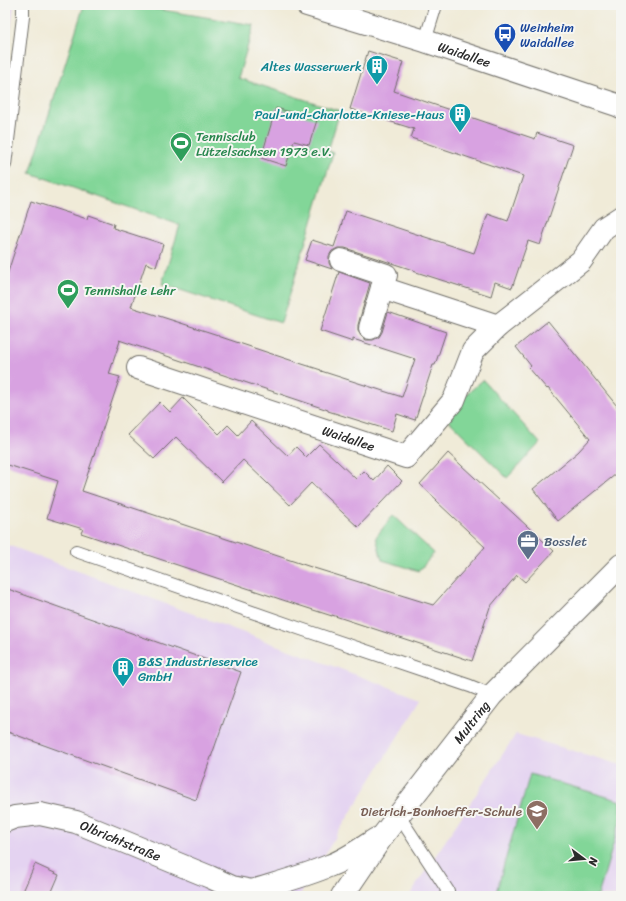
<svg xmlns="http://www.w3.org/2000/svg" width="626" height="901" viewBox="0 0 626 901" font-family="Sriracha,sans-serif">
	<rect width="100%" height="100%" fill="#f6f6f2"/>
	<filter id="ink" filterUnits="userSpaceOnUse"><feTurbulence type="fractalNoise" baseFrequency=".025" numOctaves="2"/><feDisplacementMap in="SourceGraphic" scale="8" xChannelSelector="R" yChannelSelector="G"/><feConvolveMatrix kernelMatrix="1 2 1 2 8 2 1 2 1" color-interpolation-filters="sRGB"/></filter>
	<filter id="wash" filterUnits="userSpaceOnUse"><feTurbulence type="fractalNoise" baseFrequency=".012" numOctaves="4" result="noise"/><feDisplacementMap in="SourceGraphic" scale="16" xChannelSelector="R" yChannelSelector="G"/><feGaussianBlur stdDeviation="0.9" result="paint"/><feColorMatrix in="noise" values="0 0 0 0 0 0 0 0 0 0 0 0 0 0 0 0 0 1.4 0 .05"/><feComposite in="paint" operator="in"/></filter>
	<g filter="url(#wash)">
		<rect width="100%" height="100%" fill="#f0ebd8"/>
		<g fill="#e4d3f1">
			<polygon points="5,5 14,5 5,76"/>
			<polygon points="5,544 421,699 299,896 5,896"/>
			<polygon points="516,734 621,765 621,896 409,896"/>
		</g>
		<g fill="#82d698" stroke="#568062">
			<polygon points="84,5 132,5 254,25 238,78 340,111 328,151 333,153 281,323 162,284 180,225 30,173"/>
			<polygon points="483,380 540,443 507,478 446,418 468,393"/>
			<polygon points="393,515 434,553 419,571 382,560 376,537"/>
			<polygon points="530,774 621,801 621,818 598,896 495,896"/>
		</g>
		<g id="blocks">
			<g fill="#d8a2e1">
				<polygon points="368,51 403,62 394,91 535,139 537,133 573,145 540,245 528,241 512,288 495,282 491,296 413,271 413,270 345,248 338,248 332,251 329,256 329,263 332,269 305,260 312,240 334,247 346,211 474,253 488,214 508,221 523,176 411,138 414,129 350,109"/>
				<polygon points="276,108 317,120 309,145 294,141 286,166 261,158"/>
				<polygon points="31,201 87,219 88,215 114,224 113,228 163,244 156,267 146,263 131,307 218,335 218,336 299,363 321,370 321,371 402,397 415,359 353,339 353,342 320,331 339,272 370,283 358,325 358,331 361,336 366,340 373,340 379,337 382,332 388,312 446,332 435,365 433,365 415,420 397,414 392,431 328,411 328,410 119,340 120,341 109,374 120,377 82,491 314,568 433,605 485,547 436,501 437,500 420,484 448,453 554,551 525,582 517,575 490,607 472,661 332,615 332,616 301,606 81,533 83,529 47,518 58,481 5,464 5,281"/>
				<polygon points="548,321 621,411 621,470 558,521 533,489 578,452 590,439 548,388 547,389 529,368 531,366 516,347"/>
				<polygon points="183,398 219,434 228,425 238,435 251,421 288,456 296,447 306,457 319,444 356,479 364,471 374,481 387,466 402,481 358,527 311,483 290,505 243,460 222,482 176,437 154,459 128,435 160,402 170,412"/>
				<polygon points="5,588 241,672 196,800 5,731"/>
				<polygon points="35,864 59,875 50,896 21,896"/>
			</g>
		</g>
	</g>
	<g filter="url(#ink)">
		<use href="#blocks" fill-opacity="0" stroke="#706e68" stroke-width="1"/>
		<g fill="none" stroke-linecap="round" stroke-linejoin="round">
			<g stroke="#706e68" stroke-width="14">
				<g id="service">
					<polyline points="425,41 436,5"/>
					<polyline points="5,165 23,17 23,5"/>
					<polyline points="76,551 301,629 470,686 492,695"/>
					<polyline points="399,816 448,891 445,896"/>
				</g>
			</g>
			<g stroke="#706e68" stroke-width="24">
				<g id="minor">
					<path id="s1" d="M307 5 425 41 617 105 621 107"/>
					<polyline points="341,260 386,275 382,288 498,326"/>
					<polyline points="370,328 382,288"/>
					<path id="s2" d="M138 368 406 457 454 400 473 351 498 326 581 261 604 228 621 217"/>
					<path id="s3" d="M5 821 15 817 40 814 76 822 210 877 232 887 252 891 265 896"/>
					<path d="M252 891C278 883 305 876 331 865 347 859 362 848 376 839"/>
					<path id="s4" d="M342 896 384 834 492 695 621 565"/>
				</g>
			</g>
			<use href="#service" stroke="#fff" stroke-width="12"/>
			<use href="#minor" stroke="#fff" stroke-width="22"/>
		</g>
	</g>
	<defs>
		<g id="bus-pin" transform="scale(1.15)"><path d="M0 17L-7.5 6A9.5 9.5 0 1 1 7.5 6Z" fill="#1a4fb4" stroke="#f6f6f2"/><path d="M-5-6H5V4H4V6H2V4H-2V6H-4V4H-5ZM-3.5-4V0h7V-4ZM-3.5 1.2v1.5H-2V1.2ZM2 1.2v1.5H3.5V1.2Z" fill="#fff"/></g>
		<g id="building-pin" transform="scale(1.15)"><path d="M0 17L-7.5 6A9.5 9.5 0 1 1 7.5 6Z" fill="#0f9aa8" stroke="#f6f6f2"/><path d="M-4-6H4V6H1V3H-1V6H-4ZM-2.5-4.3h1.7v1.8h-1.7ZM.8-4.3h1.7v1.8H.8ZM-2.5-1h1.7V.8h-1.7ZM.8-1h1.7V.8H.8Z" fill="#fff"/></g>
		<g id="stadium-pin" transform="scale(1.15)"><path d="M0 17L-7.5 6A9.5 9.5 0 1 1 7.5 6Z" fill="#2e9e5b" stroke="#f6f6f2"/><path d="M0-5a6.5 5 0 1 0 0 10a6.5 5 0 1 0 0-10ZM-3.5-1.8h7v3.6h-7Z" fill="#fff"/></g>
		<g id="office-pin" transform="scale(1.15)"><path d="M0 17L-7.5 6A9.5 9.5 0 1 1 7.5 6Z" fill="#5c6f8a" stroke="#f6f6f2"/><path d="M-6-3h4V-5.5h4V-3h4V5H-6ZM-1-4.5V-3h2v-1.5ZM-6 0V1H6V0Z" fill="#fff"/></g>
		<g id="school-pin" transform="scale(1.15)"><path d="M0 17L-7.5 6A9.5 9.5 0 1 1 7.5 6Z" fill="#8d6e63" stroke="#f6f6f2"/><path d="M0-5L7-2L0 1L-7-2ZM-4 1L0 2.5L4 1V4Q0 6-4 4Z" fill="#fff"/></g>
	</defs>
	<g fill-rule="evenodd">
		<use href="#bus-pin" x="505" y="34"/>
		<use href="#building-pin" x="377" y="66"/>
		<use href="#building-pin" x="460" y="114"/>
		<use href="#stadium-pin" x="181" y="143"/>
		<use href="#stadium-pin" x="68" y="290"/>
		<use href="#office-pin" x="528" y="541"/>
		<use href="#building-pin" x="123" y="668"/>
		<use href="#school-pin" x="537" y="811"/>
	</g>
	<g text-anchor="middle" stroke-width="4" stroke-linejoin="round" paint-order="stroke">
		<g font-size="13" fill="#164399" stroke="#f6f6f2" text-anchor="start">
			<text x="520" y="32">Weinheim<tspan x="520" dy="15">Waidallee</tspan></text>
		</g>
		<g font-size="13" fill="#2b2b2b" stroke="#f6f6f2">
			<text dy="5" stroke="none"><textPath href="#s1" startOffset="165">Waidallee</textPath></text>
			<text dy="5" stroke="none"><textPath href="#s2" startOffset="222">Waidallee</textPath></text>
			<text dy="5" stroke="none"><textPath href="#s4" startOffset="217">Multring</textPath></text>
			<text dy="5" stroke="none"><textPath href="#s3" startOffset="121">Olbrichtstraße</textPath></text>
		</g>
		<g font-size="13" fill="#0d838f" stroke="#f6f6f2" text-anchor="end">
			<text x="362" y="71">Altes Wasserwerk</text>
			<text x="444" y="119">Paul-und-Charlotte-Kniese-Haus</text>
			<text x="138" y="666" text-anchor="start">B&amp;S Industrieservice<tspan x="138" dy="15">GmbH</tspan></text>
		</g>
		<g font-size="13" fill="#27864d" stroke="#f6f6f2" text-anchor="start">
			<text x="196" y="141">Tennisclub<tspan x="196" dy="15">Lützelsachsen 1973 e.V.</tspan></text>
			<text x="84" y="295">Tennishalle Lehr</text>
		</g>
		<g font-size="13" fill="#4e5e75" stroke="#f6f6f2" text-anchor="start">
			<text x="544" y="546">Bosslet</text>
		</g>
		<g font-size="13" fill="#785e54" stroke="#f6f6f2" text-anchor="end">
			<text x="522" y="816">Dietrich-Bonhoeffer-Schule</text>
		</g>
	</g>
	<rect width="626" height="901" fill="none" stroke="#f6f6f2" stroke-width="20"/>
	<g transform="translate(584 859) rotate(106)" stroke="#f6f6f2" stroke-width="3" paint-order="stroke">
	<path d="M0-3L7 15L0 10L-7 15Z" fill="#2b2b2b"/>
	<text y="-6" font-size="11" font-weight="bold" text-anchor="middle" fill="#2b2b2b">N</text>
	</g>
</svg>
